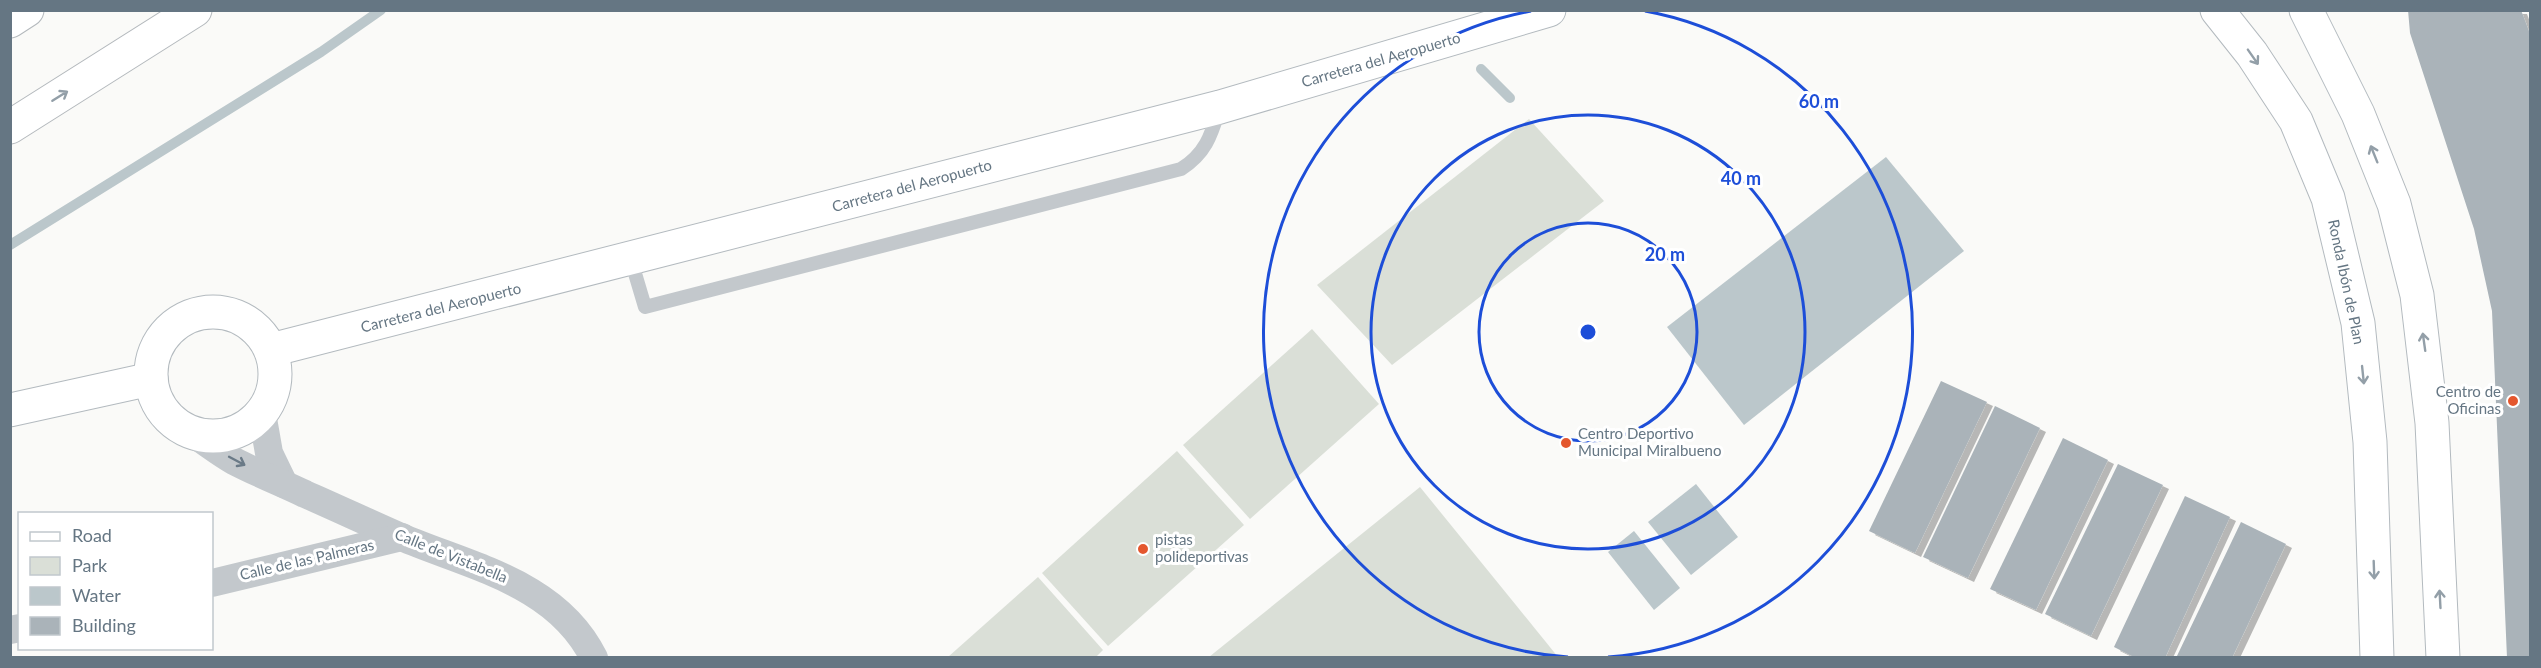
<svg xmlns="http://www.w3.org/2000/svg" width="2541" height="668" viewBox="0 0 2541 668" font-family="Lato,sans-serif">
	<defs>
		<filter id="shadow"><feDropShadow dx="6" dy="4" stdDeviation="0" flood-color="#0004"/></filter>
	</defs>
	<rect width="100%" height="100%" fill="#fafaf8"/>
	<g fill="#dadfd7">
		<polygon points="1529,119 1604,201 1392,365 1317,285"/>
		<polygon points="1312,329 1379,404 1250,519 1183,445"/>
		<polygon points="1177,451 1244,525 1108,646 1042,573"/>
		<polygon points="1420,487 1558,657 1209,657"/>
		<polygon points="1038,577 1103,650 1095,658 948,657"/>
	</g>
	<g fill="#bbc7cb">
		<polygon points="1886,157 1964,251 1744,425 1667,327"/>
		<polygon points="1696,484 1738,537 1691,575 1648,522"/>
		<polygon points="1634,531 1680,588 1654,610 1608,552"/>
	</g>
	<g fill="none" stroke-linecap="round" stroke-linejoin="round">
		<g stroke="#bbc7cb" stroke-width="10">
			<polyline points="1481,69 1510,98"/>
			<polyline points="10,245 321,52 381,10"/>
		</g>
	</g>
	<g fill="#aab3b9" filter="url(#shadow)">
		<polygon points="2408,10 2521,10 2530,34 2530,658 2507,658 2492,311 2474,229 2410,33"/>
		<polygon points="1941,381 1987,402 1915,553 1869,531"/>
		<polygon points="1995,406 2040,428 1968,578 1923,557"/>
		<polygon points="2063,438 2108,460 2036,610 1990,589"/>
		<polygon points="2118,464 2163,485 2091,636 2045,614"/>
		<polygon points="2185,496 2230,517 2165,658 2136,658 2114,647"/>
		<polygon points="2241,522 2286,544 2232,658 2176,658"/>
	</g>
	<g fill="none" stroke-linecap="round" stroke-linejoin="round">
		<g stroke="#b3babf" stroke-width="35">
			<g id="secondary">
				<polyline points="2217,10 2252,54 2296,121 2328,198 2358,323 2370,442 2377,658"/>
				<polyline points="2306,10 2358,114 2394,204 2417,295 2432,423 2443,658"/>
				<circle cx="213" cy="374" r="62"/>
				<polyline points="271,350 1220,107 1549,10"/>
				<polyline points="10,410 151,379"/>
			</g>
		</g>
		<g stroke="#b4b9bd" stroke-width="35">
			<g id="highway">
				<polyline points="10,21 27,10"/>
				<polyline points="10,127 195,10"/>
			</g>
		</g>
		<path stroke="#c3c8cc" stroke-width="14" d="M631 260 645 307 1181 169C1205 154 1211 136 1219 110"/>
		<g stroke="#c3c8cc" stroke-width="28">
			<polyline points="262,413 269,453 284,484"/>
			<path d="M192 433C206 442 220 453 234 461 257 473 282 483 305 494 337 508 369 523 401 537 472 567 557 583 594 658"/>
			<polyline points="212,583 402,537"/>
			<polyline points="10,630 20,628"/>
		</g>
		<use href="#secondary" stroke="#fff" stroke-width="33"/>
		<use href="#highway" stroke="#fff" stroke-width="33"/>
	</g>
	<defs><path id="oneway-shaft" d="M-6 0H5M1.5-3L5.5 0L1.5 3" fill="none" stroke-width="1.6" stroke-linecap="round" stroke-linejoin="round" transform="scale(1.5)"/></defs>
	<g stroke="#939fa8">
		<use href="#oneway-shaft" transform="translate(2253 57) rotate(55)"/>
		<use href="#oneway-shaft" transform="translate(60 96) rotate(-32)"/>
		<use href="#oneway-shaft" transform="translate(2374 154) rotate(-112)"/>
		<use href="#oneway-shaft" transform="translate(2424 342) rotate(-98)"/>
		<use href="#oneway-shaft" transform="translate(2363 375) rotate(84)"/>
		<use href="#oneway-shaft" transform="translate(2374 570) rotate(88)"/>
		<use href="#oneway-shaft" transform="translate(2440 599) rotate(-93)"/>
	</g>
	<use stroke="#6a7a87" href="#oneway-shaft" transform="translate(237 461) rotate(28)"/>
	<g fill="none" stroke="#1d4ed8" stroke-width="3">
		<circle cx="1588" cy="332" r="109"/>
		<circle cx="1588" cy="332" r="217"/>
		<path d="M1568 657A326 326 0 0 1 1531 11M1645 11A326 326 0 0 1 1608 657"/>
	</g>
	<g fill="#e4572e" stroke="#fff" stroke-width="2">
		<circle cx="2513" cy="401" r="6"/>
		<circle cx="1566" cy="443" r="6"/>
		<circle cx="1143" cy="549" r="6"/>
	</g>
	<g text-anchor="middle" stroke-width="6" stroke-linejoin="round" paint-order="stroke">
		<g font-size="15" fill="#657683" stroke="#fff">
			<text transform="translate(1381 60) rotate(-16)" y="5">Carretera del Aeropuerto</text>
			<text transform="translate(912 186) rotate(-15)" y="5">Carretera del Aeropuerto</text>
			<text transform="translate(2346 282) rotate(78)" y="5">Ronda Ibón de Plan</text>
			<text transform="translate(441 308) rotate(-14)" y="5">Carretera del Aeropuerto</text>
			<text transform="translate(451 556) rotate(22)" y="5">Calle de Vistabella</text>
			<text transform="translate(307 560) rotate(-13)" y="5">Calle de las Palmeras</text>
		</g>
		<g font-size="15" fill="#657683" stroke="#fff" text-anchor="start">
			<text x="2501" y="397" text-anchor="end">Centro de<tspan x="2501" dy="17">Oficinas</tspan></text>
			<text x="1578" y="439">Centro Deportivo<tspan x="1578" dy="17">Municipal Miralbueno</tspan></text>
			<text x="1155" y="545">pistas<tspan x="1155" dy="17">polideportivas</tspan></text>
		</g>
	</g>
	<circle cx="1588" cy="332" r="9" fill="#1d4ed8" stroke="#fff" stroke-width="3"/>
	<g font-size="18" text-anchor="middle" font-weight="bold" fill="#1d4ed8" stroke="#fff" stroke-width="6" stroke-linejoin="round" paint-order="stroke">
		<text x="1819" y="108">60 m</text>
		<text x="1741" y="185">40 m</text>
		<text x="1665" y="261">20 m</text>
	</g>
	<rect width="2541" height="668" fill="none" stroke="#657683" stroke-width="24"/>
	<rect x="18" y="512" width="195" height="138" fill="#ffffff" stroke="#c1c8cd" stroke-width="1.5"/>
	<rect x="30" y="532" width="30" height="9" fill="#ffffff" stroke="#c1c8cd" stroke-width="1.5"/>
	<text x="72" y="542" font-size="18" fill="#657683">Road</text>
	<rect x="30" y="557" width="30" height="18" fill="#dadfd7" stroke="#c1c8cd" stroke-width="1.5"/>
	<text x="72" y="572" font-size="18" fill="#657683">Park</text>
	<rect x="30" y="587" width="30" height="18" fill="#bbc7cb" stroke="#c1c8cd" stroke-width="1.5"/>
	<text x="72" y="602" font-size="18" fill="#657683">Water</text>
	<rect x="30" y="617" width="30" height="18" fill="#aab3b9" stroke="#c1c8cd" stroke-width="1.5"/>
	<text x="72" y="632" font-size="18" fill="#657683">Building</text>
</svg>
